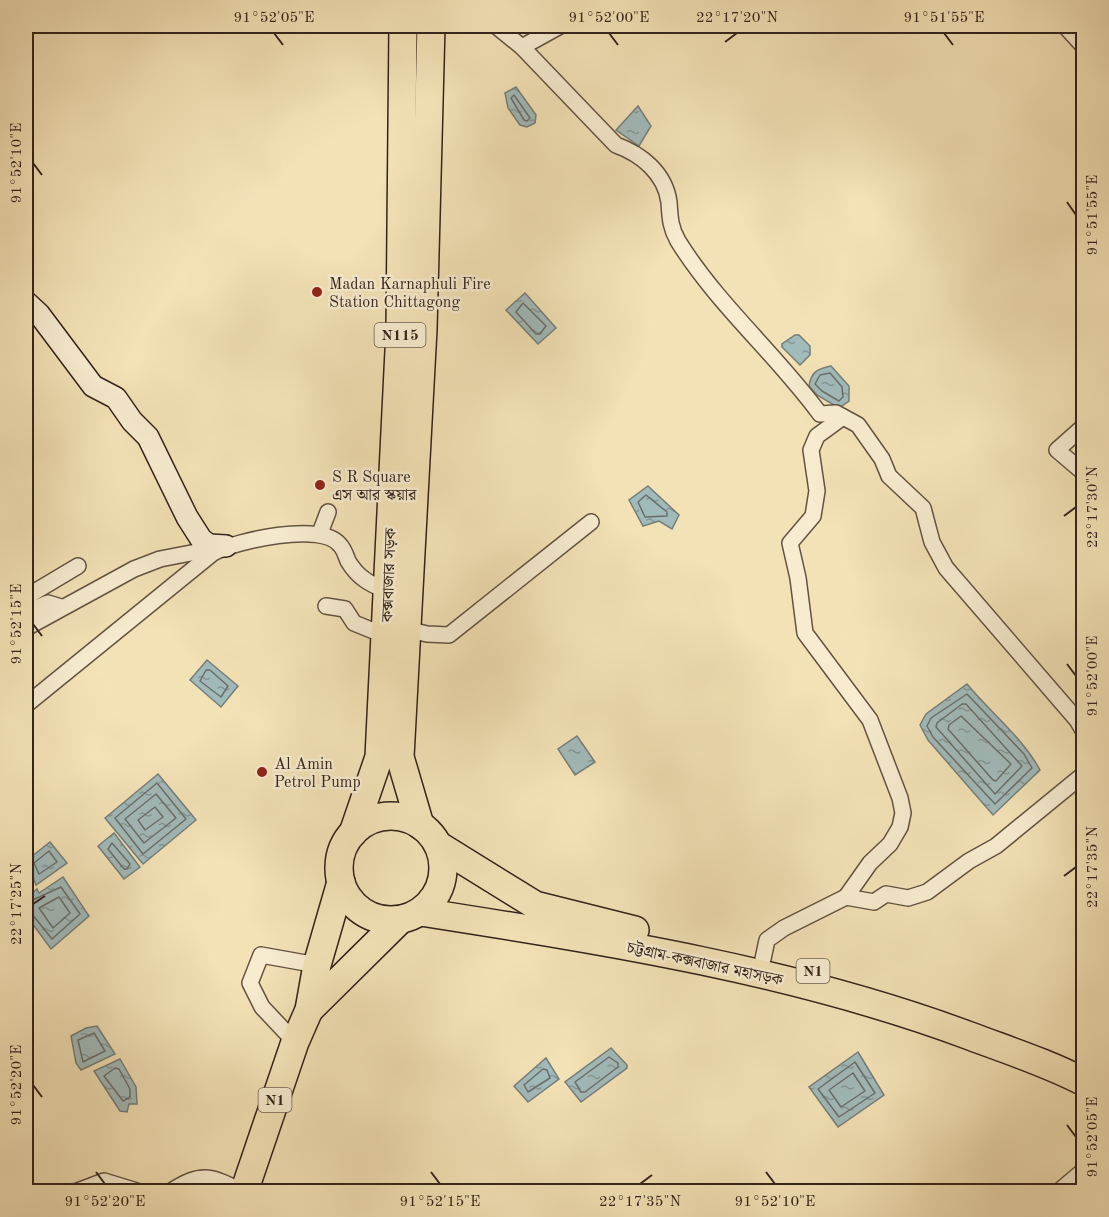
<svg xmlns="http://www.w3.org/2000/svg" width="1109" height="1217" viewBox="0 0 1109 1217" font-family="'Old Standard TT','Noto Serif Bengali',serif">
	<defs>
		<pattern id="water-ripples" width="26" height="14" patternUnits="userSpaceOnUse" patternTransform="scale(1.5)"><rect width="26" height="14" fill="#a1baba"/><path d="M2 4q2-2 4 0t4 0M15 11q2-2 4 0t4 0" fill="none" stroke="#849796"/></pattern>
	</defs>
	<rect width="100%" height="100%" fill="#f3e2b6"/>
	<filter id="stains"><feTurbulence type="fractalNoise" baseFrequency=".00333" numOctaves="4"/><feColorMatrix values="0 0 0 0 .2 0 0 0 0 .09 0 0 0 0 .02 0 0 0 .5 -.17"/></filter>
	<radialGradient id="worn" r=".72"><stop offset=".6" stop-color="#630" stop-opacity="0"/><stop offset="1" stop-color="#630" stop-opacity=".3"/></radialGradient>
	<g fill="url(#water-ripples)" stroke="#757e7a" stroke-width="1.5">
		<polygon points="516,87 536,115 535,123 527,127 520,125 508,108 505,93"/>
		<polygon points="638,106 651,126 639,146 616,130"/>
		<polygon points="525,293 556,328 538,344 506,310"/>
		<polygon points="795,335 799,335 810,346 810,355 800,365 782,347 782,344"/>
		<path d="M831 366 849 386V401L839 408 817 395 809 386C811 372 817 369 831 366Z"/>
		<polygon points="648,486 679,515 672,529 659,521 643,526 629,500"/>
		<polygon points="207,660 238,686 221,707 190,680"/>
		<path d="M967 684C991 713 1022 737 1040 770L993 815 928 740 920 725 926 714Z"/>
		<polygon points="577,736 595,762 575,775 558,749"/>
		<polygon points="158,774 196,820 143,864 105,818"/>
		<polygon points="114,833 140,867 124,879 98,846"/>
		<polygon points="50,842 67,863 36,885 26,861"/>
		<polygon points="63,877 89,916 51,949 26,915 26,899 37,889 39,893"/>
		<polygon points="97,1026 115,1054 81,1070 76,1063 71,1036 86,1028"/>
		<polygon points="611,1048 627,1065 627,1068 581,1102 565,1082"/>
		<polygon points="858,1052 884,1095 838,1127 809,1087"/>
		<polygon points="546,1058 559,1079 528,1102 514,1086"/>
		<polygon points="120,1059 136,1087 137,1104 129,1104 127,1112 120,1111 94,1071"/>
	</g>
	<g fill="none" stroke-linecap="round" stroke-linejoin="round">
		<g stroke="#6a6e6a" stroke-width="1.5">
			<polygon points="514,95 530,118 527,121 524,120 511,98"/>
			<polygon points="523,303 546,326 540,334 536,334 516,312"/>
			<polygon points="830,373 842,387 843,397 839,401 822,391 815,384 820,375"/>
			<polygon points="646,495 667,512 667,516 645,517 638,502"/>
			<polygon points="206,670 210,670 228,686 221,697 200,681"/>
			<polygon points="967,694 1024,754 1032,768 995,804 933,737 927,726 931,718"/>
			<polygon points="962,704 966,704 1022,766 995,794 936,727 937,723"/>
			<polygon points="961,716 1011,764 996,781 993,780 948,729 949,725"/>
			<polygon points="157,783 186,819 143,854 115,818"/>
			<polygon points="156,794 176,818 144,843 125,819"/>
			<polygon points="155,807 163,817 145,830 138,820"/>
			<polygon points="112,843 130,864 127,869 124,869 108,849"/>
			<polygon points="49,851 57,862 39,874 34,863"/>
			<polygon points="59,897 70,913 53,928 39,908"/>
			<polyline points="26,903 61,887 80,914 52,939 32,914 26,912"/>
			<polygon points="94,1033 105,1051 83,1062 78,1040"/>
			<polygon points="609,1057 618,1063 618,1067 585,1092 581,1092 575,1082"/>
			<polygon points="855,1062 875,1093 839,1117 818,1089"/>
			<polygon points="115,1068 119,1069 130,1089 130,1097 123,1101 104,1076"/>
			<polygon points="543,1069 547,1070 550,1078 528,1092 524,1085"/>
			<polygon points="853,1073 865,1091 841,1107 829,1090"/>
		</g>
		<g stroke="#635342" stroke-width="18">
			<g id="street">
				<path d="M496 26 522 47 616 145C641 154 665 173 669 202 670 217 670 227 678 241 717 304 776 354 820 414L836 413 858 425 882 459 889 476 923 508 932 542 946 568 1077 720 1084 732"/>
				<polyline points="1065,26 1084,47"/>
				<polyline points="522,47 560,26"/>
				<polyline points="843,417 817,436 811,450 817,491 813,516 790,543 798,578 805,633 870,720 900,798 903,813 900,827 890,844 870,863 846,897 874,902 886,894 908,898 927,892 969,861 996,846 1084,774"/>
				<polyline points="1084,426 1057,450 1084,473"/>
				<polyline points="320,533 328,512"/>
				<polyline points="26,597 78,566"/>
				<polyline points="326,606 345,609 354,623 386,636"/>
				<polyline points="26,612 48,603 61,607"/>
				<polyline points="26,628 134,569 160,559 217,548"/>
				<polyline points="406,629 427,634 449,635 591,522"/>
				<path d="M26 705 213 553C235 541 322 521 340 545 344 549 346 556 348 561 358 578 370 584 387 591"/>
				<polyline points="763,959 767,940 784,928 846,897"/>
				<polyline points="295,1042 262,1007 250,983 261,955 317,965"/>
				<polyline points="75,1192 104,1181 140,1192"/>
				<path d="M170 1192C202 1171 211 1176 243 1192"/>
				<polyline points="1058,1192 1084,1170"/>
			</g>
		</g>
		<g stroke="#33231b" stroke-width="24">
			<polyline id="secondary" points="26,302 39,314 93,386 116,398 132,421 148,437 187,517 201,539 209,545 226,546"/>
		</g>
		<g stroke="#33231b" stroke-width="30">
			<g id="highway">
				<circle cx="391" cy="868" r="52"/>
				<polyline points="420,825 400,757 423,329 431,26"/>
				<polyline points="353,833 379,757 400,330 403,26"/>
				<polyline points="438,845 535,905 635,930"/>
				<path d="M421 912C606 941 793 970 970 1036 1007 1050 1048 1063 1084 1082"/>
				<polyline points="309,1010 400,920"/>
				<polyline points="244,1192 295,1042 309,1010 317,965 341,882"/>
			</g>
		</g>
		<use href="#street" stroke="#f7ecd0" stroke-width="15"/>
		<use href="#secondary" stroke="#f7ecd0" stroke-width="21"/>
		<use href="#highway" stroke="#f3e2b6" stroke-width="27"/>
	</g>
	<path fill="none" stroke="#33231b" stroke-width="2" d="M274 33 283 45M609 33 618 45M944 33 953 45M725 42 737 33M33 163 42 175M1067 202 1076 215M1064 516 1076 507M33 624 42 636M1067 664 1076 676M1064 876 1076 867M33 904 45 896M33 1085 42 1097M1067 1125 1076 1137M96 1172 105 1184M431 1172 440 1184M766 1172 775 1184M640 1184 652 1175"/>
	<g fill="#8f2418" stroke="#f7ecd0" stroke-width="2">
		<circle cx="317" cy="292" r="6"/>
		<circle cx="320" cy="485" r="6"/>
		<circle cx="262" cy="772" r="6"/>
	</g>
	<g text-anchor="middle" stroke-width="5" stroke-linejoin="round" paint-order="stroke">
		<g fill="#f7ecd0" stroke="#6e5f51" stroke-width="1.5">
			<rect x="374.5" y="323" width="51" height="24" rx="4.5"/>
			<rect x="796.5" y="959" width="33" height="24" rx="4.5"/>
			<rect x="258.5" y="1088" width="33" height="24" rx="4.5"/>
		</g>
		<g font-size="15" font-weight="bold" fill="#33231b">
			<text x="400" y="340">N115</text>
			<text x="813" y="976">N1</text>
			<text x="275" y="1105">N1</text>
		</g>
		<g font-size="16" fill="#33231b" stroke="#f7ecd0" text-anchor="start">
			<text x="329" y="289">Madan Karnaphuli Fire<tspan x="329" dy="18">Station Chittagong</tspan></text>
			<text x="332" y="482">S R Square<tspan x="332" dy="18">এস আর স্কয়ার</tspan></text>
			<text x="274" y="769">Al Amin<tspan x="274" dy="18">Petrol Pump</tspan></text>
		</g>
		<g font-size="16" fill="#33231b" stroke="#f7ecd0">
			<text transform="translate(388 575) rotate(-88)" y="6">কক্সবাজার সড়ক</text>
			<text transform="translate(705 963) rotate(12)" y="6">চট্টগ্রাম-কক্সবাজার মহাসড়ক</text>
		</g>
	</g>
	<rect width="1109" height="1217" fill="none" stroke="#f3e2b6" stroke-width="66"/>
	<rect x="33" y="33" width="1043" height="1151" fill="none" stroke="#33231b" stroke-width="2"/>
	<g font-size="15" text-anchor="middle" fill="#33231b">
		<text x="274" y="22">91°52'05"E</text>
		<text x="609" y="22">91°52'00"E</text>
		<text x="737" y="22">22°17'20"N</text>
		<text x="944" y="22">91°51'55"E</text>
		<text transform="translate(16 163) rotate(-90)" y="5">91°52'10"E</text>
		<text transform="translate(1092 215) rotate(-90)" y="5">91°51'55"E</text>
		<text transform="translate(1092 507) rotate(-90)" y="5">22°17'30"N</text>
		<text transform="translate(16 624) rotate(-90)" y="5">91°52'15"E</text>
		<text transform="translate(1092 676) rotate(-90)" y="5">91°52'00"E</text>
		<text transform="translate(1092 867) rotate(-90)" y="5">22°17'35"N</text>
		<text transform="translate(16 904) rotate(-90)" y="5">22°17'25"N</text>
		<text transform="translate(16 1085) rotate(-90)" y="5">91°52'20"E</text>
		<text transform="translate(1092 1137) rotate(-90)" y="5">91°52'05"E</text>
		<text x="105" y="1206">91°52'20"E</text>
		<text x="440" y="1206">91°52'15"E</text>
		<text x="640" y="1206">22°17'35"N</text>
		<text x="775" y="1206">91°52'10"E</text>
	</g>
	<rect width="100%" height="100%" filter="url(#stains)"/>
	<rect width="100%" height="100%" fill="url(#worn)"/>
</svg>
